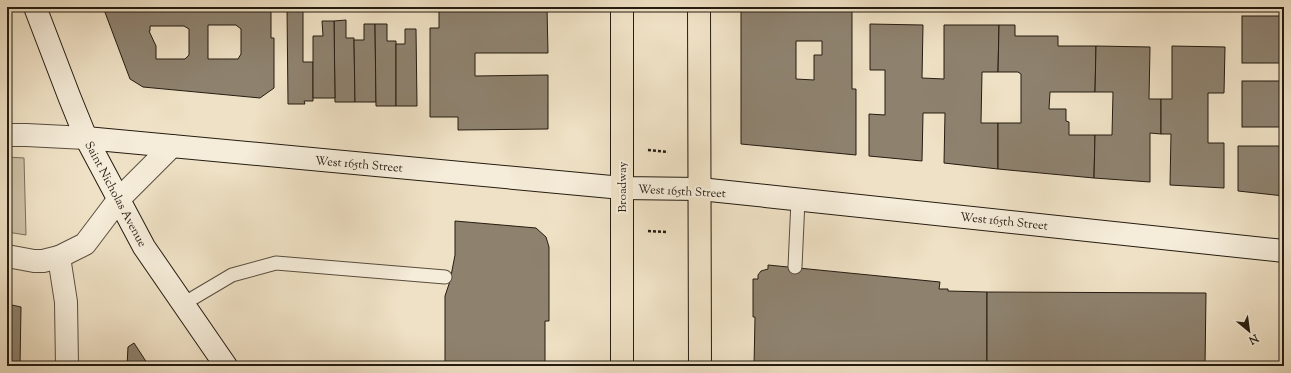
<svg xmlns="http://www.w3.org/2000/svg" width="1291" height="373" viewBox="0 0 1291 373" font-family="'Sorts Mill Goudy',serif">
	<rect width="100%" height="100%" fill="#efe1c5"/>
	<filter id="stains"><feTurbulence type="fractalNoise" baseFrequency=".005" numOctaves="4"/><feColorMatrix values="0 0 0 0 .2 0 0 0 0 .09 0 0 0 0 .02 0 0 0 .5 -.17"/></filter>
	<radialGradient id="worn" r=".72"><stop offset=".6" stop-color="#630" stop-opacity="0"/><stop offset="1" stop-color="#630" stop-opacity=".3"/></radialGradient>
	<polygon fill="#cdc0a6" stroke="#796e5c" points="7,157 24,158 26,235 7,232"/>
	<g fill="#8e826f" stroke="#251c11" fill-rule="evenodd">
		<path d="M103 7H271V38H274V88L260 98 143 87 130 79ZM208 25H236L241 29V54L238 59H208ZM150 26H184L189 29V55L185 59H156V46L149 31H150Z"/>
		<polygon points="287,7 303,7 303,62 313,62 313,101 304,101 305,104 288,104"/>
		<polygon points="439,7 547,7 548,53 475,53 475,76 548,75 548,129 458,130 458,117 430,117 430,28 439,28"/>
		<path d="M741 7H852V89H856V155L741 144ZM796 41H822V55H814V80L796 79Z"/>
		<rect x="1242" y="16" width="42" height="47"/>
		<polygon points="346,20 346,38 354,38 355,102 335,102 334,21"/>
		<polygon points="322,21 334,21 335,98 313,98 313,36 323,36"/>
		<polygon points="364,24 375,24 376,102 355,102 354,40 364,40"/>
		<polygon points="375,24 387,24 387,41 396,41 396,106 376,106"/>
		<polygon points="870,24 923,25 922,78 944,79 944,25 999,25 998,72 982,72 981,123 998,123 998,169 944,163 945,113 923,113 922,161 869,156 869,114 885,115 885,70 870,70"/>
		<polygon points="999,25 1015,25 1015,36 1058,36 1058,46 1096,46 1095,92 1050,92 1049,109 1066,109 1066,121 1069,122 1069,135 1095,135 1094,178 998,169 998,123 1021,123 1021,74 1018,72 998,72"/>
		<polygon points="405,29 416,29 417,106 396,106 396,44 405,44"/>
		<polygon points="1096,46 1150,47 1149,99 1161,99 1161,134 1150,133 1150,182 1094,178 1095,135 1112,135 1113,92 1095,92"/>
		<polygon points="1172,46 1225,47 1224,93 1208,93 1208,143 1224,143 1224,188 1170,185 1171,134 1161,134 1161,99 1172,99"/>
		<rect x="1242" y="81" width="42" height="46"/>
		<polygon points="1238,146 1284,146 1284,196 1238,191"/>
		<polygon points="455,221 536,228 546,237 549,247 549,321 545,321 545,366 445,366 445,296 450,281 455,255"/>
		<polygon points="768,265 940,282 939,289 948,289 948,291 987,292 987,366 754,366 755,317 753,317 753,279 758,279 758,275 761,271 768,269"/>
		<polygon points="987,292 1206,293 1205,366 987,366"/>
		<polygon points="7,304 21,307 20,366 7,366"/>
		<polygon points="134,343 149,366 127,366 128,347"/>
	</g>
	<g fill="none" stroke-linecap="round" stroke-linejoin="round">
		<g stroke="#584d3e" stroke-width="15">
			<g id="service">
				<polyline points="795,267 798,200"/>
				<polyline points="183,304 232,275 276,263 445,277"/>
			</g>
		</g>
		<g stroke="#584d3e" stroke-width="24">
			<g id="tertiary">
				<polyline points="7,135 26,135 86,138"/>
				<polyline points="7,256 34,261 43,261 59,257 85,244 119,199 172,146"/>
				<polyline points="59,257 66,302 67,366"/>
			</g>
		</g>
		<g stroke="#251c11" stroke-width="24">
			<g id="secondary">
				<polyline points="35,7 69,96 86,138 144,247 226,366"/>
				<polyline points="86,138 622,188 700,189 1284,251"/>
			</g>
		</g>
		<g stroke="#251c11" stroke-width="24">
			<g id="primary">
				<polyline points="622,7 622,366"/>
				<polyline points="699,7 700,366"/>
			</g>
		</g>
		<g stroke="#251c11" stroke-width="2.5" stroke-dasharray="3 2" stroke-linecap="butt">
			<polyline points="648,150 668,152"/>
			<polyline points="648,231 667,232"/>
		</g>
		<use href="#service" stroke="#f5ecd9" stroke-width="13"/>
		<use href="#tertiary" stroke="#f5ecd9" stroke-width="22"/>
		<use href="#secondary" stroke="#f5ecd9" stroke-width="22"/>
		<use href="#primary" stroke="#efe1c5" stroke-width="22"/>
	</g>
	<g text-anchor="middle" stroke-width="4" stroke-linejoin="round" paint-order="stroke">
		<g font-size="12" fill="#251c11" stroke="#f5ecd9">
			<text transform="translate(359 164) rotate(5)" y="4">West 165th Street</text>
			<text transform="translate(622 187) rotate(-90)" y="4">Broadway</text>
			<text transform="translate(682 191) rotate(3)" y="4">West 165th Street</text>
			<text transform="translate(116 194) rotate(62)" y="4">Saint Nicholas Avenue</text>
			<text transform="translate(1004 221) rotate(6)" y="4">West 165th Street</text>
		</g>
	</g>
	<rect width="1291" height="373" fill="none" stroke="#efe1c5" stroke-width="24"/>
	<rect x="8" y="8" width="1275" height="357" fill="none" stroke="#251c11" stroke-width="2"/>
	<rect x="12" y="12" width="1267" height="349" fill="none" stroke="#251c11"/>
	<g transform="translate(1249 331) rotate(151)" stroke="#f5ecd9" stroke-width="3" paint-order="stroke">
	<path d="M0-3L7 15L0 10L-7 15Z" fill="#251c11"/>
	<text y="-6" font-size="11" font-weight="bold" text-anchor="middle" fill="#251c11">N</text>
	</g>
	<rect width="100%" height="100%" filter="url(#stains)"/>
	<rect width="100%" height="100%" fill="url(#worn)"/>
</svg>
